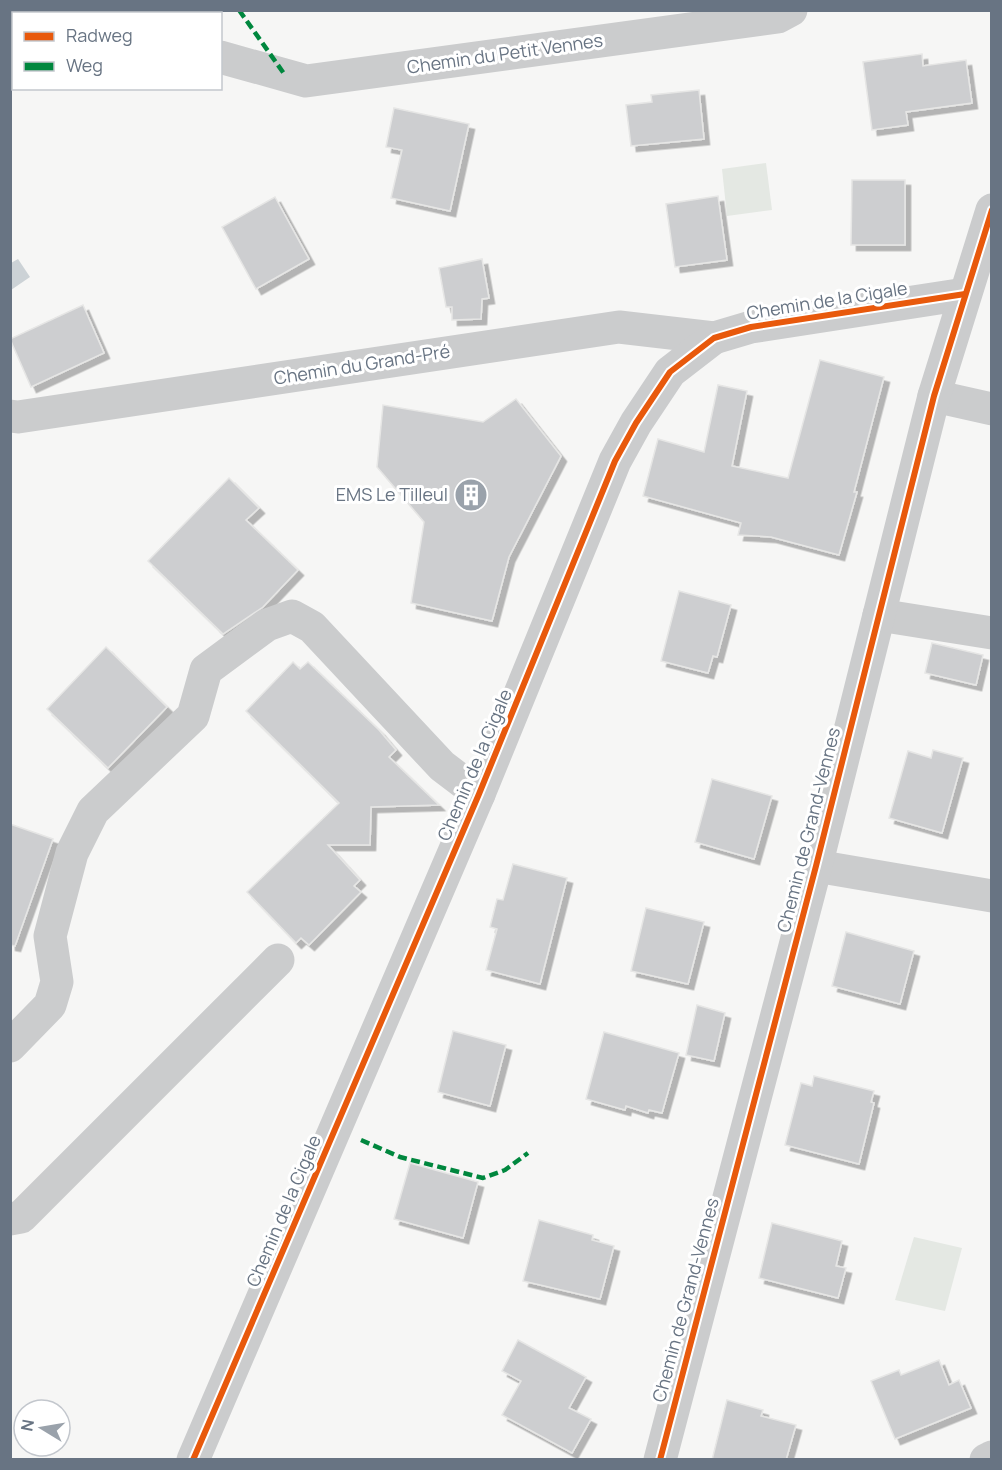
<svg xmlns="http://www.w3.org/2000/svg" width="1002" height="1470" viewBox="0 0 1002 1470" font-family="Manrope,sans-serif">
	<defs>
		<filter id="shadow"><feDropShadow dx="5.5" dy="5.5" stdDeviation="0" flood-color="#0004"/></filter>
	</defs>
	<rect width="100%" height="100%" fill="#f6f6f5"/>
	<g fill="#e4e8e3">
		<polygon points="766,163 772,210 727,216 722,169"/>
		<polygon points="914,1237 962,1248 945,1311 895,1300"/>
	</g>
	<polygon fill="#ccd2d6" points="18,259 30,277 11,290 11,263"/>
	<g fill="#cdced0" stroke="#e6e6e5" stroke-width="1.5" filter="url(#shadow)">
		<polygon points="922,54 923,66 966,60 972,103 906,112 908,125 872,130 863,62"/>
		<polygon points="699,90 704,139 631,146 626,105 652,102 651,95"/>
		<polygon points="394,108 469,124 450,211 391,198 402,150 386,147"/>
		<polygon points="852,180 905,180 905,245 851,245"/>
		<polygon points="718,196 727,260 675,267 666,204"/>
		<polygon points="275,197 309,259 256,289 222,227"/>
		<polygon points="482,259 489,298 482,299 481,319 452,320 452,307 446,307 439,268"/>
		<polygon points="83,305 104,353 31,387 10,339"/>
		<polygon points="820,360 884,377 854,492 857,492 839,555 771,537 738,535 741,523 643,496 658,439 704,452 718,385 747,391 732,466 788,478"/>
		<polygon points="516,399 561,456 509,557 492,621 411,603 424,522 377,467 383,405 483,422"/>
		<polygon points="229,478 259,508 246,520 298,570 263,607 223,634 148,561"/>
		<polygon points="679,591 731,605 717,657 713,656 708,673 661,661"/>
		<polygon points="932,643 983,655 976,685 925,673"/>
		<polygon points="106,647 167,707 108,768 47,709"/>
		<polygon points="293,662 300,669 308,662 379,730 396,750 389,757 439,805 371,807 370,845 328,845 360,880 354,886 361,892 309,945 301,938 296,943 247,892 339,803 246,711"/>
		<polygon points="933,750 963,758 942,833 889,818 908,751 931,758"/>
		<polygon points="712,779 772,796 754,859 695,842"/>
		<polygon points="10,824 53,839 15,946 10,945"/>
		<polygon points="513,864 567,878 540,984 486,970 497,929 490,927 497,899 503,900"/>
		<polygon points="646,908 704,922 688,984 631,971"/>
		<polygon points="846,932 914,951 900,1004 832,986"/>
		<polygon points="697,1005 725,1013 714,1061 686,1055"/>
		<polygon points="453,1031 506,1045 490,1106 438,1092"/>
		<polygon points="604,1032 679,1053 662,1113 649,1110 648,1113 626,1106 625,1110 586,1099"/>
		<polygon points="814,1076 874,1091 871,1102 874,1103 859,1164 785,1145 801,1083 812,1086"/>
		<polygon points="410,1163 478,1182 463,1238 394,1219"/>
		<polygon points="539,1220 593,1235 592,1240 614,1246 600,1299 523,1281"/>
		<polygon points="772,1223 842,1241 836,1266 846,1268 838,1298 759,1278"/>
		<polygon points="518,1340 586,1377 569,1408 591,1419 572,1453 502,1415 521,1381 502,1371"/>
		<polygon points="939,1360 949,1385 959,1380 971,1408 895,1439 871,1381 899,1370 901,1375"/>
		<polygon points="727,1400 763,1410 761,1416 796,1425 786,1460 712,1460"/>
	</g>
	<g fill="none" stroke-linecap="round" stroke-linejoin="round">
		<g stroke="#cbcccd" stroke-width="33">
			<polyline points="220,57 306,81 778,17 791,10"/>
			<polyline points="934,396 992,409"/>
			<polyline points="10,416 18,417 619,327 714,338"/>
			<polyline points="879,615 992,633"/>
			<polyline points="816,866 992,896"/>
			<polyline points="10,1046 50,1005 57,982 50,936 72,853 93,811 193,716 206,670 267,625 292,616 312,627 442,766 479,794"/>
			<polyline points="10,1219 21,1217 278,960"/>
			<polyline points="193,1460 479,794 615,461 636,423 670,372 714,338 751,327 965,294"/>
			<polyline points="660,1460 816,866 934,396 992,210"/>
			<polyline points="986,1460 992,1457"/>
		</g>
		<g stroke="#00873e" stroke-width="4.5" stroke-dasharray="9 4.5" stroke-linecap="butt">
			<polyline points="239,10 285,75"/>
			<polyline points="361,1140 400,1157 483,1178 505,1170 528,1153"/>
		</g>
		<g stroke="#fff" stroke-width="10">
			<g id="cycleway">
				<polyline points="193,1460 479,794 615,461 636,423 670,372 714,338 751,327 965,294"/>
				<polyline points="660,1460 816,866 934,396 992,210"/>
			</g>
		</g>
		<use href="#cycleway" stroke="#e8590c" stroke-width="6"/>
	</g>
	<defs>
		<g id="building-disc" transform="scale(1.725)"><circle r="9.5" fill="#9aa2ab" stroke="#fff"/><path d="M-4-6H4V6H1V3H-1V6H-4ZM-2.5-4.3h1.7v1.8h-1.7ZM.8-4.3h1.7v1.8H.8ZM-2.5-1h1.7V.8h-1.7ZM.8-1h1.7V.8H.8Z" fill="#fff"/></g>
	</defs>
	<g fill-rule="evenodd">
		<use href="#building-disc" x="471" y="495"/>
	</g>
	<g text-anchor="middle" stroke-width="6" stroke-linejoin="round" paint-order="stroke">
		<g font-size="18" fill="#687483" stroke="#fff">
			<text transform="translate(505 54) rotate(-8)" y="6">Chemin du Petit Vennes</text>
			<text transform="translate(827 301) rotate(-9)" y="6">Chemin de la Cigale</text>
			<text transform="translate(362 365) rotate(-9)" y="6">Chemin du Grand-Pré</text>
			<text transform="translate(475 765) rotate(-67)" y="6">Chemin de la Cigale</text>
			<text transform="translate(809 830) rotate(-76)" y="6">Chemin de Grand-Vennes</text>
			<text transform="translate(284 1211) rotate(-67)" y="6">Chemin de la Cigale</text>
			<text transform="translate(686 1300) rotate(-75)" y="6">Chemin de Grand-Vennes</text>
		</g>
		<g font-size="18" fill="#687483" stroke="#fff" text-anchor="end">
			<text x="448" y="501">EMS Le Tilleul</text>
		</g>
	</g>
	<rect width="1002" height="1470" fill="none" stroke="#687483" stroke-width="24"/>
	<rect x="12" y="12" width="210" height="78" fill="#ffffff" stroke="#c3c7cd" stroke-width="1.5"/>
	<rect x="24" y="32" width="30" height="9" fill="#e8590c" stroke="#c3c7cd" stroke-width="1.5"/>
	<text x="66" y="42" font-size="18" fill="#687483">Radweg</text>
	<rect x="24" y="62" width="30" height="9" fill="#00873e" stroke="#c3c7cd" stroke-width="1.5"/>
	<text x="66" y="72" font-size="18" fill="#687483">Weg</text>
	<g transform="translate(42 1428) rotate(281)"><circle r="28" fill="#ffffff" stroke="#c3c7cd" stroke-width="1.5"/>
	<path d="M0-4.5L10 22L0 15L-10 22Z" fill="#9aa2ab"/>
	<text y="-9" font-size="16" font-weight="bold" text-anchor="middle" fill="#687483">N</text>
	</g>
</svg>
